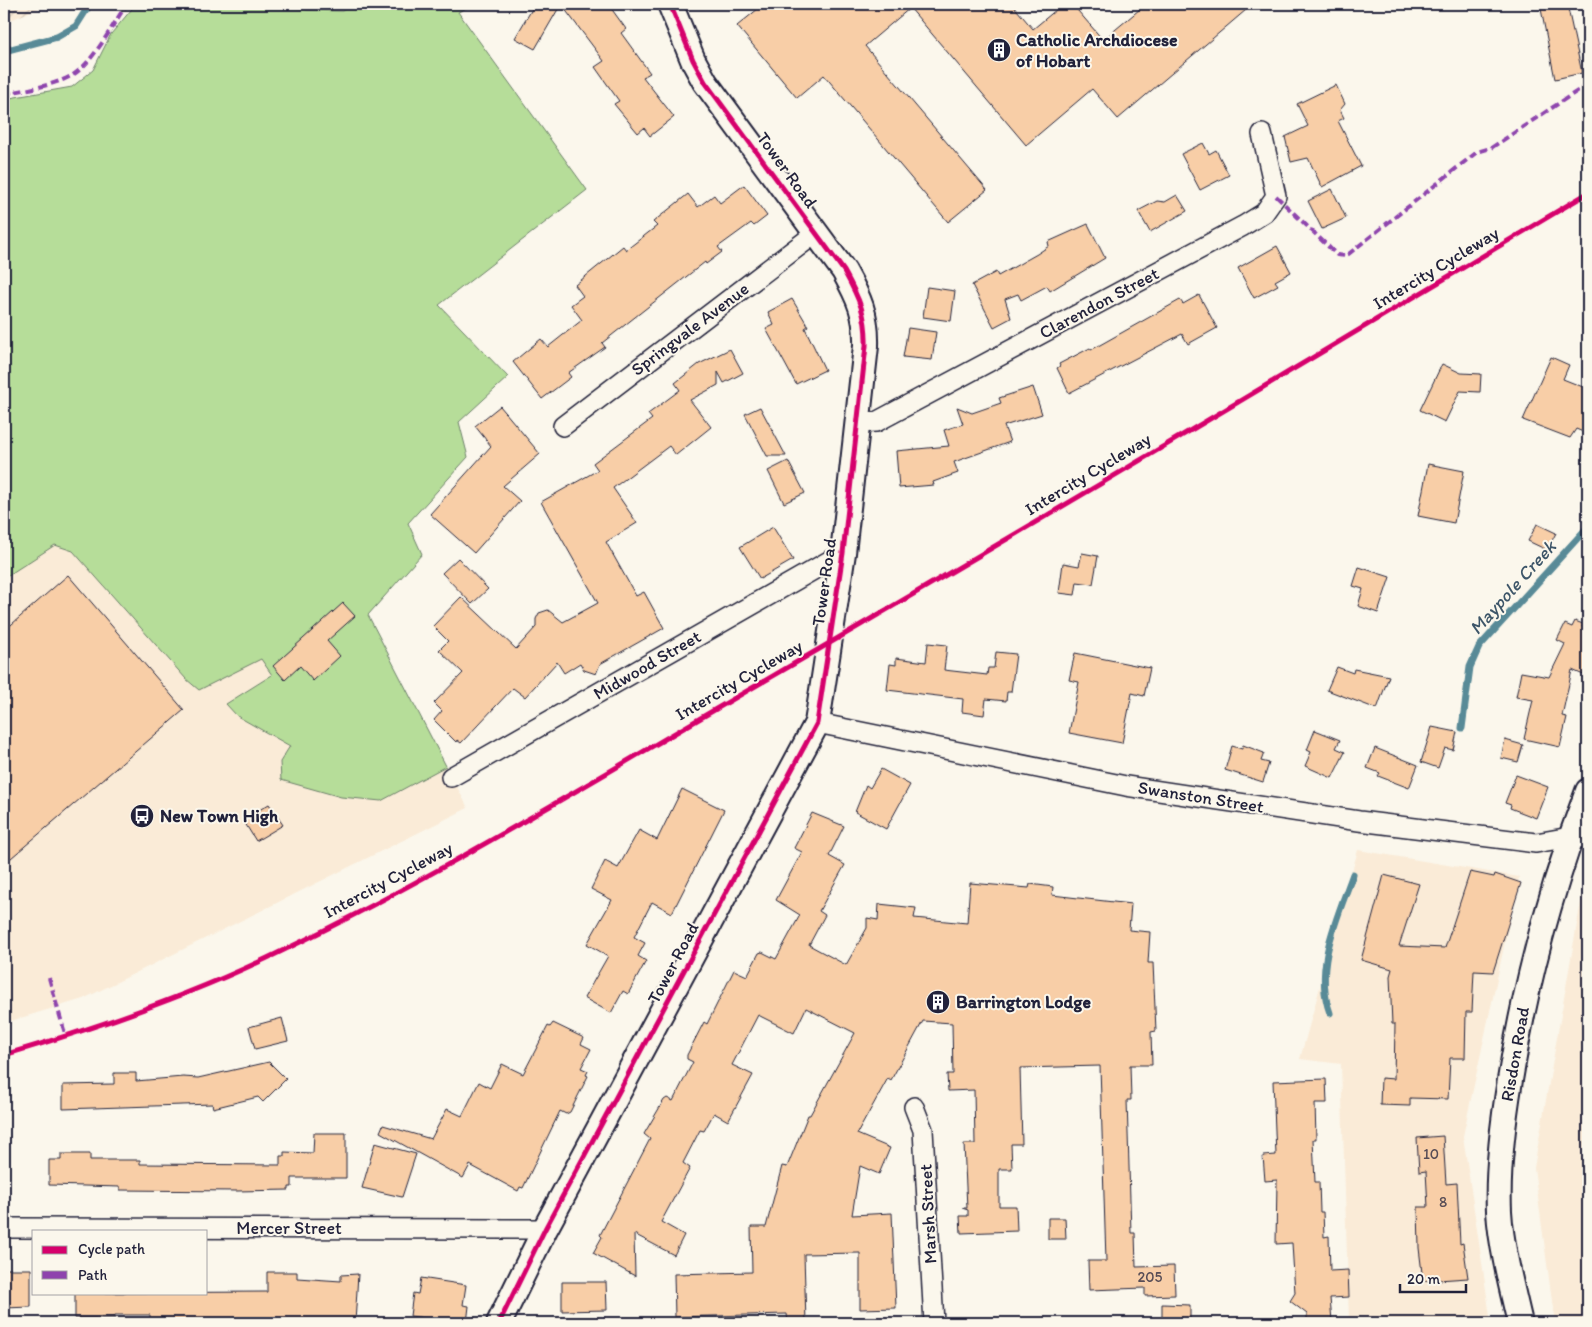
<svg xmlns="http://www.w3.org/2000/svg" width="1592" height="1327" viewBox="0 0 1592 1327" font-family="Itim,sans-serif">
	<defs>
		<pattern id="industrial-furrows" width="10" height="10" patternUnits="userSpaceOnUse" patternTransform="scale(1.25)"><rect width="10" height="10" fill="#faebd7"/><path d="M-1 1l2-2M0 10L10 0M9 11l2-2" fill="none" stroke="#d6c9b9"/></pattern>
	</defs>
	<rect width="100%" height="100%" fill="#fbf7ec"/>
	<filter id="ink" filterUnits="userSpaceOnUse"><feTurbulence type="fractalNoise" baseFrequency=".02" numOctaves="2"/><feDisplacementMap in="SourceGraphic" scale="10" xChannelSelector="R" yChannelSelector="G"/><feConvolveMatrix kernelMatrix="1 2 1 2 8 2 1 2 1" color-interpolation-filters="sRGB"/></filter>
	<g filter="url(#ink)">
		<g fill="#faebd7">
			<polygon points="136,4 281,4 307,10 342,11 354,4 475,4 458,12 587,190 439,305 508,377 459,422 468,457 408,523 422,554 368,615 468,808 83,999 4,1023 4,99 72,87 93,70 111,34"/>
			<polygon points="1358,850 1519,877 1463,1136 1491,1323 1334,1323 1349,1321 1341,1064 1300,1059"/>
			<polygon points="1588,875 1588,1323 1555,1323 1534,1168 1585,879"/>
		</g>
		<polygon fill="url(#industrial-furrows)" points="4,4 48,4 4,23"/>
		<polygon fill="#b6dd99" stroke="#6c806a" points="136,4 281,4 307,10 342,11 354,4 475,4 458,12 587,190 439,305 508,377 459,422 468,457 408,523 422,554 368,615 446,766 381,801 341,797 281,780 280,762 290,746 237,716 226,704 272,675 261,659 199,690 186,679 73,551 55,545 4,578 4,99 72,87 93,70 111,34"/>
		<g fill="none" stroke-linecap="round" stroke-linejoin="round">
			<g stroke="#598a97" stroke-width="7">
				<polyline points="4,51 57,37 76,26 90,4"/>
				<polyline points="1462,728 1470,667 1479,647 1585,530"/>
				<path d="M1330 1013C1313 968 1338 916 1353 874"/>
			</g>
		</g>
		<g fill="#f8cea7" stroke="#22223b">
			<polygon points="535,4 561,4 535,49 515,38"/>
			<polygon points="561,4 608,4 626,29 621,33 650,73 643,77 674,117 650,136 644,128 638,133 614,104 619,101 595,67 604,61"/>
			<polygon points="764,4 1012,4 1033,29 1063,4 1072,4 1103,40 1146,4 1253,4 1118,119 1092,89 1026,145 910,8 865,46 987,190 948,222 824,75 797,98 737,26"/>
			<polygon points="1540,4 1567,4 1582,73 1555,79"/>
			<polygon points="1336,85 1345,104 1340,110 1344,118 1338,121 1361,166 1322,187 1308,158 1291,162 1285,137 1308,126 1297,104"/>
			<polygon points="1203,143 1209,154 1216,150 1229,175 1200,190 1181,154"/>
			<polygon points="744,185 767,216 754,226 751,223 718,247 722,252 706,264 705,262 602,343 605,347 568,373 571,377 542,399 513,362 541,339 548,347 582,320 571,305 583,296 575,285 623,246 626,250 657,226 653,222 688,194 698,207 714,195 720,203"/>
			<polygon points="1332,189 1346,218 1322,229 1308,201"/>
			<polygon points="1177,195 1187,211 1150,232 1138,211 1157,201 1165,202"/>
			<polygon points="1088,224 1105,258 1050,291 1047,286 1021,300 1018,294 1005,299 1011,318 994,327 972,285 996,272 998,276 1037,254 1049,246 1048,242"/>
			<polygon points="1277,246 1291,272 1275,281 1278,285 1254,298 1238,268"/>
			<polygon points="927,287 955,291 951,321 923,317"/>
			<polygon points="1199,295 1217,328 1188,344 1182,334 1069,393 1057,368 1060,366 1059,364 1090,348 1091,350 1180,300 1183,304"/>
			<polygon points="792,299 808,326 805,328 825,370 796,384 766,329 774,325 768,312"/>
			<polygon points="908,328 936,332 932,360 903,357"/>
			<polygon points="730,349 743,373 724,383 718,372 718,385 690,400 711,427 676,455 669,446 613,488 637,523 606,542 636,596 644,592 664,628 600,664 596,674 584,670 580,663 564,673 557,662 525,697 513,688 461,743 457,740 456,742 434,720 442,711 434,703 463,673 439,650 448,641 433,626 461,597 516,649 536,627 536,619 539,613 548,610 563,622 598,603 541,502 598,470 593,463 652,419 648,414 680,390 675,383 699,364"/>
			<polygon points="1551,357 1569,365 1563,379 1588,389 1588,434 1576,429 1570,438 1523,420"/>
			<polygon points="1442,364 1461,373 1481,374 1480,392 1460,391 1445,422 1420,410"/>
			<polygon points="1033,387 1042,414 1004,426 1010,442 954,462 958,473 933,482 934,485 899,488 896,451 949,446 944,430 963,424 957,407 972,413 1001,403 999,398"/>
			<polygon points="500,406 540,454 503,486 520,501 474,553 430,514 491,446 475,426"/>
			<polygon points="760,407 786,456 767,456 745,414"/>
			<polygon points="788,461 805,493 784,503 768,471"/>
			<polygon points="1428,464 1464,471 1454,523 1418,516"/>
			<polygon points="1537,524 1556,533 1547,550 1528,541"/>
			<polygon points="773,527 793,560 760,579 740,547"/>
			<polygon points="1082,553 1098,556 1093,584 1077,582 1075,595 1059,593 1063,563 1079,566"/>
			<polygon points="458,558 488,589 472,604 442,573"/>
			<polygon points="1359,567 1390,577 1378,613 1358,606 1363,589 1353,586"/>
			<polygon points="68,575 184,710 4,864 4,631"/>
			<polygon points="343,603 355,616 327,641 340,656 313,681 300,666 285,680 273,666"/>
			<polygon points="1575,621 1583,624 1582,627 1588,630 1588,677 1572,670 1562,716 1567,717 1560,747 1524,739 1533,700 1516,697 1521,672 1549,677 1565,644 1557,640 1565,624 1572,627"/>
			<polygon points="928,643 947,645 944,670 987,675 988,668 994,668 996,652 1016,654 1011,692 1007,692 1006,701 986,699 984,715 962,712 963,699 887,690 890,664 896,665 896,658 926,662"/>
			<polygon points="1075,653 1150,668 1144,696 1132,693 1122,743 1069,733 1079,682 1069,680"/>
			<polygon points="1337,667 1353,673 1354,669 1389,676 1377,709 1327,690"/>
			<polygon points="1432,727 1457,732 1453,750 1445,748 1438,768 1421,762"/>
			<polygon points="1315,730 1340,740 1336,748 1345,752 1332,778 1305,766 1311,752 1307,750"/>
			<polygon points="1505,740 1523,745 1518,762 1501,758"/>
			<polygon points="1243,745 1264,753 1261,761 1269,763 1263,782 1225,770 1232,746 1242,749"/>
			<polygon points="1375,748 1418,765 1409,788 1378,776 1380,773 1367,768"/>
			<polygon points="881,769 910,785 886,829 855,812 866,785 870,788"/>
			<polygon points="1516,775 1548,787 1536,818 1510,808 1511,805 1505,803"/>
			<polygon points="682,789 724,810 672,913 652,902 634,937 645,943 638,956 646,961 628,994 623,991 611,1013 584,998 608,956 587,944 612,900 591,889 605,861 618,868 639,830 657,840"/>
			<polygon points="269,804 283,825 256,841 243,820"/>
			<polygon points="812,813 844,826 829,856 845,865 819,911 825,915 809,945 846,965 867,928 867,918 878,920 879,904 916,908 914,918 967,923 970,883 1029,888 1030,884 1053,887 1052,895 1131,904 1129,930 1150,932 1148,963 1153,963 1156,1031 1151,1032 1152,1065 1130,1065 1131,1100 1127,1100 1131,1233 1135,1233 1136,1267 1174,1266 1175,1295 1145,1296 1145,1288 1089,1290 1088,1261 1106,1261 1100,1066 1020,1068 1022,1144 1011,1144 1012,1169 999,1169 999,1206 1016,1206 1017,1231 961,1233 960,1216 968,1216 968,1210 962,1208 967,1208 964,1144 975,1144 974,1090 948,1091 947,1074 953,1074 952,1023 923,1021 891,1080 888,1078 857,1134 890,1148 879,1174 860,1166 852,1215 892,1213 896,1308 860,1309 860,1253 804,1254 806,1323 788,1323 787,1314 675,1317 674,1274 752,1272 751,1227 766,1227 782,1166 787,1167 808,1115 810,1115 855,1033 806,1008 794,1033 758,1015 732,1065 753,1075 728,1121 714,1113 704,1131 700,1130 683,1163 690,1168 661,1222 684,1235 674,1255 634,1234 635,1276 593,1253 602,1237 600,1235 650,1139 644,1134 664,1100 667,1098 673,1101 693,1062 687,1059 687,1055 704,1022 707,1024 734,970 747,976 759,953 762,952 776,959 800,915 776,900 802,852 794,848"/>
			<polygon points="1470,872 1494,877 1495,874 1521,883 1493,972 1474,971 1472,1012 1466,1012 1465,1058 1450,1058 1448,1099 1410,1098 1410,1106 1380,1105 1381,1078 1394,1079 1395,1024 1392,1024 1390,976 1392,969 1361,960 1384,875 1419,884 1399,946 1445,948"/>
			<polygon points="282,1018 288,1041 255,1049 249,1027"/>
			<polygon points="553,1023 584,1038 581,1044 591,1049 581,1068 588,1071 586,1075 588,1076 570,1112 566,1114 560,1111 523,1188 520,1187 518,1191 470,1165 463,1178 380,1132 383,1125 431,1139 447,1109 462,1116 479,1082 490,1088 502,1064 523,1074 548,1026 550,1027"/>
			<polygon points="269,1062 286,1079 263,1102 258,1097 213,1108 212,1104 63,1109 63,1085 114,1084 114,1073 136,1073 136,1081 183,1077 198,1078"/>
			<polygon points="1326,1079 1327,1103 1315,1103 1316,1139 1313,1139 1315,1182 1319,1182 1320,1212 1323,1212 1324,1237 1329,1236 1330,1271 1348,1270 1349,1297 1330,1298 1332,1321 1307,1322 1307,1314 1290,1301 1295,1293 1292,1243 1276,1244 1277,1180 1265,1181 1263,1156 1276,1155 1273,1081"/>
			<polygon points="314,1133 346,1133 346,1178 292,1178 292,1187 289,1187 289,1190 237,1191 120,1190 120,1187 49,1185 49,1160 61,1160 61,1154 90,1154 90,1160 140,1160 140,1164 280,1165 280,1156 284,1156 284,1152 313,1153"/>
			<polygon points="1443,1136 1446,1184 1457,1183 1460,1244 1463,1243 1468,1278 1423,1281 1419,1248 1418,1207 1428,1207 1426,1171 1419,1172 1417,1138"/>
			<polygon points="375,1143 416,1154 402,1197 362,1188"/>
			<polygon points="1048,1218 1065,1218 1066,1239 1048,1239"/>
			<polygon points="4,1269 31,1269 31,1307 4,1308"/>
			<polygon points="267,1272 297,1272 297,1278 341,1281 341,1275 358,1274 355,1323 275,1320 275,1323 150,1323 150,1315 115,1315 115,1318 75,1318 75,1293 267,1292"/>
			<polygon points="421,1278 466,1285 463,1305 469,1306 467,1323 410,1316 413,1293 418,1294"/>
			<polygon points="562,1282 606,1282 607,1310 562,1311"/>
			<polygon points="1162,1304 1190,1305 1190,1323 1162,1323"/>
		</g>
		<g fill="none" stroke-linecap="round" stroke-linejoin="round">
			<g stroke="#22223b" stroke-width="22">
				<g id="minor">
					<polyline points="857,423 876,422 1243,226 1264,213 1276,196 1262,134"/>
					<polyline points="563,426 816,233"/>
					<polyline points="817,723 1126,786 1359,821 1536,843 1570,837 1588,838"/>
					<polyline points="451,777 843,553"/>
					<polyline points="914,1107 923,1130 934,1323"/>
					<polyline points="4,1228 545,1229"/>
				</g>
			</g>
			<g stroke="#22223b" stroke-width="28">
				<g id="tertiary">
					<path d="M499 1323 545 1229 817 723 843 553 866 346C867 315 859 298 844 271L705 82 693 60 670 4"/>
					<path d="M1520 1323C1512 1289 1501 1246 1499 1211 1497 1168 1503 1123 1510 1080 1526 981 1552 884 1588 791"/>
				</g>
			</g>
			<use href="#minor" stroke="#fbf7ec" stroke-width="19"/>
			<use href="#tertiary" stroke="#fbf7ec" stroke-width="24"/>
			<g stroke="#8e44ad" stroke-width="4" stroke-dasharray="8 4" stroke-linecap="butt">
				<path d="M4 94C26 89 50 87 71 76 93 64 112 25 127 4"/>
				<polyline points="1276,196 1337,255 1346,256 1477,152 1491,148 1588,84"/>
				<polyline points="49,978 66,1037"/>
			</g>
			<g stroke="#fbf7ec" stroke-width="8">
				<g id="cycleway">
					<path d="M4 1055C99 1027 195 994 284 950 437 876 582 787 728 702 1017 535 1302 364 1588 193"/>
					<path d="M499 1323 545 1229 817 723 843 553 866 346C867 315 859 298 844 271L705 82 693 60 670 4"/>
				</g>
			</g>
			<use href="#cycleway" stroke="#d6006c" stroke-width="5"/>
		</g>
	</g>
	<defs>
		<g id="building-disc" transform="scale(1.25)"><circle r="9.5" fill="#22223b" stroke="#fbf7ec"/><path d="M-4-6H4V6H1V3H-1V6H-4ZM-2.5-4.3h1.7v1.8h-1.7ZM.8-4.3h1.7v1.8H.8ZM-2.5-1h1.7V.8h-1.7ZM.8-1h1.7V.8H.8Z" fill="#fff"/></g>
		<g id="bus-disc" transform="scale(1.25)"><circle r="9.5" fill="#22223b" stroke="#fbf7ec"/><path d="M-5-6H5V4H4V6H2V4H-2V6H-4V4H-5ZM-3.5-4V0h7V-4ZM-3.5 1.2v1.5H-2V1.2ZM2 1.2v1.5H3.5V1.2Z" fill="#fff"/></g>
	</defs>
	<g fill-rule="evenodd">
		<use href="#building-disc" x="999" y="50"/>
		<use href="#bus-disc" x="142" y="816"/>
		<use href="#building-disc" x="938" y="1002"/>
	</g>
	<g text-anchor="middle" stroke-width="4" stroke-linejoin="round" paint-order="stroke">
		<g font-size="15" fill="#584d56">
			<text x="1431" y="1159">10</text>
			<text x="1443" y="1207">8</text>
			<text x="1150" y="1282">205</text>
		</g>
		<g font-size="18" font-weight="bold" fill="#22223b" stroke="#fbf7ec" text-anchor="start">
			<text x="1016" y="46">Catholic Archdiocese<tspan x="1016" dy="21">of Hobart</tspan></text>
			<text x="160" y="822">New Town High</text>
			<text x="956" y="1008">Barrington Lodge</text>
		</g>
		<g font-size="18" fill="#22223b" stroke="#fbf7ec">
			<text transform="translate(787 170) rotate(54)" y="6">Tower Road</text>
			<text transform="translate(1436 268) rotate(-31)" y="6">Intercity Cycleway</text>
			<text transform="translate(1099 303) rotate(-28)" y="6">Clarendon Street</text>
			<text transform="translate(690 329) rotate(-37)" y="6">Springvale Avenue</text>
			<text transform="translate(1088 474) rotate(-31)" y="6">Intercity Cycleway</text>
			<text transform="translate(824 582) rotate(-82)" y="6">Tower Road</text>
			<text transform="translate(647 665) rotate(-30)" y="6">Midwood Street</text>
			<text transform="translate(739 680) rotate(-30)" y="6">Intercity Cycleway</text>
			<text transform="translate(1201 797) rotate(9)" y="6">Swanston Street</text>
			<text transform="translate(388 880) rotate(-28)" y="6">Intercity Cycleway</text>
			<text transform="translate(673 963) rotate(-62)" y="6">Tower Road</text>
			<text transform="translate(1515 1054) rotate(-80)" y="6">Risdon Road</text>
			<text transform="translate(928 1214) rotate(-93)" y="6">Marsh Street</text>
			<text x="289" y="1234">Mercer Street</text>
		</g>
		<g font-size="19" font-style="italic" fill="#3e5669" stroke="#fbf7ec">
			<text transform="translate(1512 587) rotate(-48)" y="7">Maypole Creek</text>
		</g>
	</g>
	<rect width="1592" height="1327" fill="none" stroke="#fbf7ec" stroke-width="20"/>
	<rect x="10" y="10" width="1572" height="1307" fill="none" stroke="#22223b" stroke-width="2" filter="url(#ink)"/>
	<rect x="32" y="1230" width="175" height="65" fill="#fbf7ec" stroke="#a4a2a5"/>
	<rect x="42" y="1246" width="25" height="8" fill="#d6006c" stroke="#a4a2a5"/>
	<text x="78" y="1254" font-size="15" fill="#22223b">Cycle path</text>
	<rect x="42" y="1271" width="25" height="8" fill="#8e44ad" stroke="#a4a2a5"/>
	<text x="78" y="1280" font-size="15" fill="#22223b">Path</text>
	<path d="M1400 1284v8h66v-8" fill="none" stroke="#22223b" stroke-width="2.5"/>
	<text x="1407" y="1284" font-size="15" fill="#22223b" stroke="#fbf7ec" stroke-width="4" paint-order="stroke">20 m</text>
</svg>
